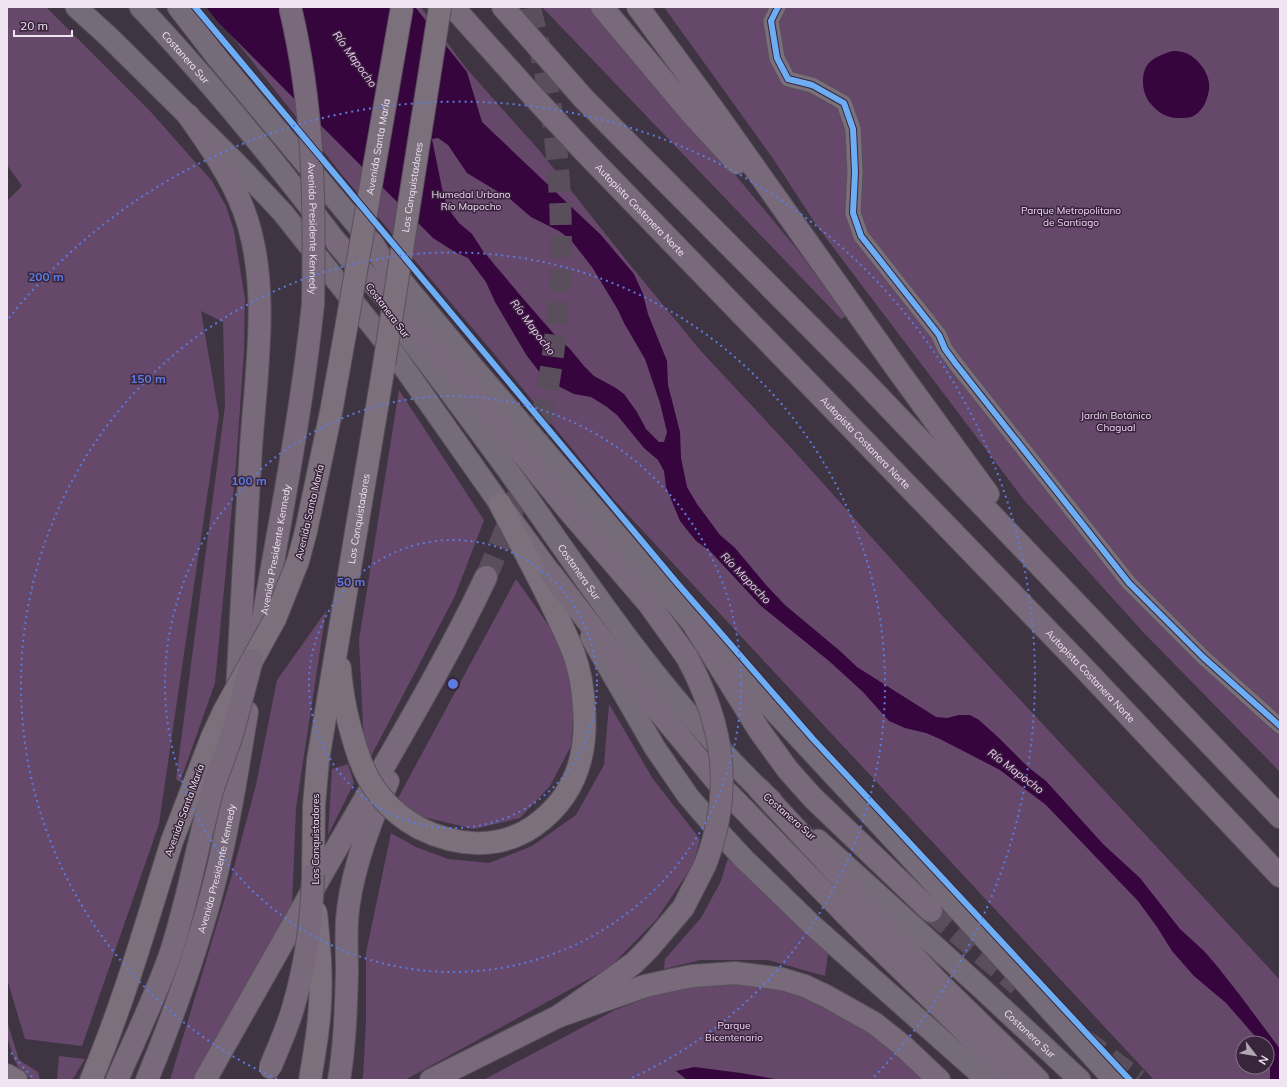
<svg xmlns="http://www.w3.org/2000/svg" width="1287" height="1087" viewBox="0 0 1287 1087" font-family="Mulish,sans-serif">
	<rect width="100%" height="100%" fill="#3f3441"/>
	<g fill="#65486a" fill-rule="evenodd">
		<polygon points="7,7 46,7 150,111 212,181 226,206 234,231 239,262 245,299 244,351 236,465 215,683 180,782 176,779 225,406 223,322 201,311 219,415 159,824 82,1046 25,1039 7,979 7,201 22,186 7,165"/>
		<path d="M209 7H421L466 68 539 150 627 261 700 350 793 450 937 610 1280 980V1080H1154L614 500 491 350 343 176ZM1243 1043H1267V1067H1243Z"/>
		<polygon points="542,7 596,7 796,248 846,316 841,319"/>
		<polygon points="664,7 1280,7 1280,772 1143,632 1024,500 817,226 774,160"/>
		<polygon points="399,390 484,520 455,596 370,758 364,748 359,640"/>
		<polygon points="516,579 559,640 575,692 571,746 550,786 520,818 474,829 423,817 397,800"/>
		<polygon points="326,611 296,808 292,906 198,1080 170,1080 231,878 256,785 277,680"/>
		<polygon points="609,704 653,779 700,839 693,865 656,920 609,968 405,1080 362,1080 363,1076 366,1021 366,953 391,833 416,847 448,859 489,863 532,846 576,815 604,765"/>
		<polygon points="348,764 354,783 328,835 332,769"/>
		<polygon points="729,855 829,947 825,976 768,960 700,960 664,969 665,959 701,918 721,881"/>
		<polygon points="740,982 765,984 842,1010 930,1080 483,1080 615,1010 662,992 694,986"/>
		<polygon points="1075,1019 1132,1080 1102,1080 1073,1045"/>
		<polygon points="7,1021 19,1060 38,1072 40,1080 32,1080 20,1071 14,1059 7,1037"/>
		<polygon points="59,1056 85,1059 74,1077 71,1080 57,1080"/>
	</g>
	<g fill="#36053d" fill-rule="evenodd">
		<path d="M206 7H415L467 72 482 122 601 235 634 274 643 294 648 314 667 361 668 385 680 432 681 458 687 487 697 504 720 535 735 548 766 585 785 605 840 651 857 667 936 717 947 718 959 715H970L979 720 999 738 1028 767 1046 781 1103 844 1140 878 1180 929 1204 951 1217 966 1239 994 1280 1049V1080H1270V1061L1267 1055V1043H1261L1226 1003 1194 976 1172 951 1157 927 1138 901 1046 805 1000 770 940 739 926 733 905 728 889 721 863 692 829 661 761 606 710 551 696 541 680 521 666 487 664 471 658 460 644 448 617 415 607 407 591 397 574 394 560 387 541 374 527 356 495 302 486 282 468 258 455 252 433 238 217 21ZM438 138 448 145 467 173 510 199 531 217 559 231 570 239 592 267 618 310 624 323 645 359 660 403 667 432 664 442H659L646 429 637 412 624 394 616 388 594 376 584 366 570 349 554 334 526 302 483 251 472 234 459 223 452 214 444 198 432 139Z"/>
		<path d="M1173 51C1176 51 1179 51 1182 52 1194 54 1208 70 1209 83 1210 89 1208 95 1206 101 1204 106 1200 112 1195 115 1191 118 1185 118 1180 118 1169 119 1158 113 1151 104 1142 95 1140 74 1148 64 1154 57 1165 53 1173 51Z"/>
		<polygon points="694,1067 741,1073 781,1080 687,1080 676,1071"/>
	</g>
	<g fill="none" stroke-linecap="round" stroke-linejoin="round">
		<g stroke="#5a4e5c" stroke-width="22" stroke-dasharray="22 11" stroke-linecap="butt">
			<path d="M486 577C501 543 514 508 526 472 529 461 534 449 537 438 565 325 568 205 548 90 544 62 536 34 530 7"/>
			<polyline points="931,911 1018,985"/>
			<polyline points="1083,1039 1138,1080"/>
		</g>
		<g stroke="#5a515c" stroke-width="17">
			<polyline id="street" points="778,7 771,21 777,58 788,79 812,85 844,103 853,129 855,172 853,213 861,236 939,335 945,349 956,364 1129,583 1203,657 1280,726"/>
		</g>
		<g stroke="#5a515c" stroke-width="23">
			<g id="secondary">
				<polyline points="76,7 109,37 239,166 283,213 393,352 500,504 552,575 562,590"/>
				<path id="s1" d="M140 7C214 85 283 171 348 257"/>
				<polyline points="178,7 219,60 372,243"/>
				<polyline points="396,274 474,368 694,625 933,882 1114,1080"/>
				<path id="s2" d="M392 315C439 378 487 440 532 504 593 591 652 678 725 754 740 770 755 786 771 800"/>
				<polyline points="591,637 655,748 688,796 719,832 745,860 811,924 987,1080"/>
				<path id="s3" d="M818 840 979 986 1080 1080"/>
			</g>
		</g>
		<g stroke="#5a515c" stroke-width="24">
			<g id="primary">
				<polyline points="306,531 331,412 347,323"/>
				<path d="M340 668C342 699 349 728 359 757"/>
				<path d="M419 828C455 846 498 851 534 826 575 797 588 756 584 707 583 689 580 671 574 654 567 635 558 618 550 601 534 569 517 537 500 504"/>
				<path id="s4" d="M313 875 314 805 318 760 384 365"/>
				<polyline points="7,1075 16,1080"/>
				<path d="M91 1080C124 1002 147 921 172 841"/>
			</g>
		</g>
		<g stroke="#5a515c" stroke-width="24">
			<g id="highway">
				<path id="s5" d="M453 7 533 96 582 149 1081 665 1280 876"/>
				<polyline points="503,7 584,99 858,375 1280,817"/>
				<polyline points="602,7 691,113 737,163"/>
				<polyline points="638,7 713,109 897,369 988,494"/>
				<path d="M188 115C209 145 231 176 244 211 271 284 256 372 251 448 246 529 241 611 237 692"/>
				<polyline points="337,243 400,313 454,369 569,511 649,604 687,657"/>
				<polyline points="372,243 404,294"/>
				<polyline points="552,575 637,685 719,784 866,935 1015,1080"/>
				<polyline points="694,625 759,730 788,770 813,798 931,911"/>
				<path id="s6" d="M258 648C277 534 301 420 313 304"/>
				<polyline points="759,789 934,978 1038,1080"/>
				<polyline points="559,1016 645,986 672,980 692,976 735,973 782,979 805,986 826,996 874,1023 903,1046 939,1080"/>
				<path d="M117 1080C135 1038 156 996 171 952 182 918 190 883 198 848"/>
				<path id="s7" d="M147 1080C177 1007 204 932 221 855 232 808 239 760 247 712"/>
				<path d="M205 1080C258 986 311 892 365 799 407 726 450 653 486 577"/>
				<path d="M339 1080C345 1044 346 1008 347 971 347 954 346 937 347 920 350 876 370 822 388 781"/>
				<polyline points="431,1080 559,1016 609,981 634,963 649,948 683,908 705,865"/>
			</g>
		</g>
		<use href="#street" stroke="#7a707c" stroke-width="15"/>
		<use href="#secondary" stroke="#766b78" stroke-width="21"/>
		<use href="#primary" stroke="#7b707c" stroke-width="22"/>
		<use href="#highway" stroke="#786a7a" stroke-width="22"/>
		<g stroke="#5a515c" stroke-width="24" stroke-linecap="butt">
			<g id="primary-bridge">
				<path id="s8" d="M347 323 402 7"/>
				<path id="s9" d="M384 365 440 7"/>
				<path d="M359 757C370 789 389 811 419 828"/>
				<polyline points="172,841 212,737 224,711 275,619 298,561 306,531"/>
				<path d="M310 1080C314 1055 319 1030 320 1004 322 974 319 943 316 912"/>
			</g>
		</g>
		<g stroke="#5a515c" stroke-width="24" stroke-linecap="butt">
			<g id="highway-bridge">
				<path id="s10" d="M290 7C314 106 315 203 313 304"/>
				<path d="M687 657C724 726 734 790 705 865"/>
				<polyline points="198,848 212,791 232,735 252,660"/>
				<path d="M270 1068C278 1048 287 1029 293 1008 306 964 312 921 313 875"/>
			</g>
		</g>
		<use href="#primary-bridge" stroke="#7b707c" stroke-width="22"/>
		<use href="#highway-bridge" stroke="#786a7a" stroke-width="22"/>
		<g stroke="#38253b" stroke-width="8">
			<g id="cycleway">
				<polyline points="195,7 677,583 813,739 1130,1080"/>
				<polyline points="778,7 771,21 777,58 788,79 812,85 844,103 853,129 855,172 853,213 861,236 939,335 945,349 956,364 1129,583 1203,657 1280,726"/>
			</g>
		</g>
		<use href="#cycleway" stroke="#6dadf4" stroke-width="6"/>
	</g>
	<g fill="none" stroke="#5c7be0" stroke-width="2" stroke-dasharray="2 4">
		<circle cx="453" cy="684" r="144"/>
		<circle cx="453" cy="684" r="288"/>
		<path d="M277 1079A432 432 0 1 1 629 1079"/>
		<path d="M32 1077A576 576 0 0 1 9 1050M9 318A576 576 0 1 1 874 1077"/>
	</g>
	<g text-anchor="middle" stroke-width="3" stroke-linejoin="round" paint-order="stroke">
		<g font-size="10" fill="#f0e4f2" stroke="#38253b">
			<text dy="4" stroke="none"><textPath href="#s1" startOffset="68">Costanera Sur</textPath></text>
			<text dy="4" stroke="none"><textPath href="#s8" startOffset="179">Avenida Santa María</textPath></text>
			<text dy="4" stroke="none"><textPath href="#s9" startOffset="180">Los Conquistadores</textPath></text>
			<text dy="4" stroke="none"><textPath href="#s5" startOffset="276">Autopista Costanera Norte</textPath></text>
			<text dy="4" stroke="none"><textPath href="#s10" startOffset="223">Avenida Presidente Kennedy</textPath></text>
			<text transform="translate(388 310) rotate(53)" y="4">Costanera Sur</text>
			<text dy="4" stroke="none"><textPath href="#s5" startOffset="600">Autopista Costanera Norte</textPath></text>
			<text transform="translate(309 512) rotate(-77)" y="4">Avenida Santa María</text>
			<text dy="4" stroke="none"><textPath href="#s4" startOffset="360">Los Conquistadores</textPath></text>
			<text dy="4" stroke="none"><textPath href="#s6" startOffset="100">Avenida Presidente Kennedy</textPath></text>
			<text dy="4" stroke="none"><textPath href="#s2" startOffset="318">Costanera Sur</textPath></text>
			<text dy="4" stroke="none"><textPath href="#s5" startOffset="924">Autopista Costanera Norte</textPath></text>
			<text transform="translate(184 810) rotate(-70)" y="4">Avenida Santa María</text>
			<text transform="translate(790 816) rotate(41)" y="4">Costanera Sur</text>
			<text transform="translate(315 839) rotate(-90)" y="4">Los Conquistadores</text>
			<text dy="4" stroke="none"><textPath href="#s7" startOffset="223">Avenida Presidente Kennedy</textPath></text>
			<text dy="4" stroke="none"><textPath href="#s3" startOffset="287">Costanera Sur</textPath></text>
		</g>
		<g font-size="10" fill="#f4d6f9" stroke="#38253b">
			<text x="471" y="198">Humedal Urbano<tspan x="471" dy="12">Río Mapocho</tspan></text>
			<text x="1071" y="214">Parque Metropolitano<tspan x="1071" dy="12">de Santiago</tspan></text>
			<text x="1116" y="419">Jardín Botánico<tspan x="1116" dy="12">Chagual</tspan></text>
			<text x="734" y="1029">Parque<tspan x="734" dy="12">Bicentenario</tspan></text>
		</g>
		<g font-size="11" font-style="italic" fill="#f4c6fb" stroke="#38253b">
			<text transform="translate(355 59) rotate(54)" y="4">Río Mapocho</text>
			<text transform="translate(533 327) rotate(53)" y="4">Río Mapocho</text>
			<text transform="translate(746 578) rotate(46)" y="4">Río Mapocho</text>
			<text transform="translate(1016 771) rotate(37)" y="4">Río Mapocho</text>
		</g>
	</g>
	<circle cx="453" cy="684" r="6" fill="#5c7be0" stroke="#38253b" stroke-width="2"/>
	<g font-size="12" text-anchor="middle" font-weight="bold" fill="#5c7be0" stroke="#38253b" stroke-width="3" stroke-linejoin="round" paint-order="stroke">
		<text x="46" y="281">200 m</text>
		<text x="148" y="383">150 m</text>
		<text x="249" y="485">100 m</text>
		<text x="351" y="586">50 m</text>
	</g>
	<rect width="1287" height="1087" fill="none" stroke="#f0e4f2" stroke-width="16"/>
	<g transform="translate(1255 1055) rotate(121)"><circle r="19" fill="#38253b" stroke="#827184"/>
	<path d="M0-3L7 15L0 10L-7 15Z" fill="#b2a6b4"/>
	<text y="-6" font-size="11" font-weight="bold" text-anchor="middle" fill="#f0e4f2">N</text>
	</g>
	<path d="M14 30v6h58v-6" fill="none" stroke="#f0e4f2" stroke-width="2"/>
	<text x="20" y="30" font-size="12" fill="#f0e4f2" stroke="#38253b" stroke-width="3" paint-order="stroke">20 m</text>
</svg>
